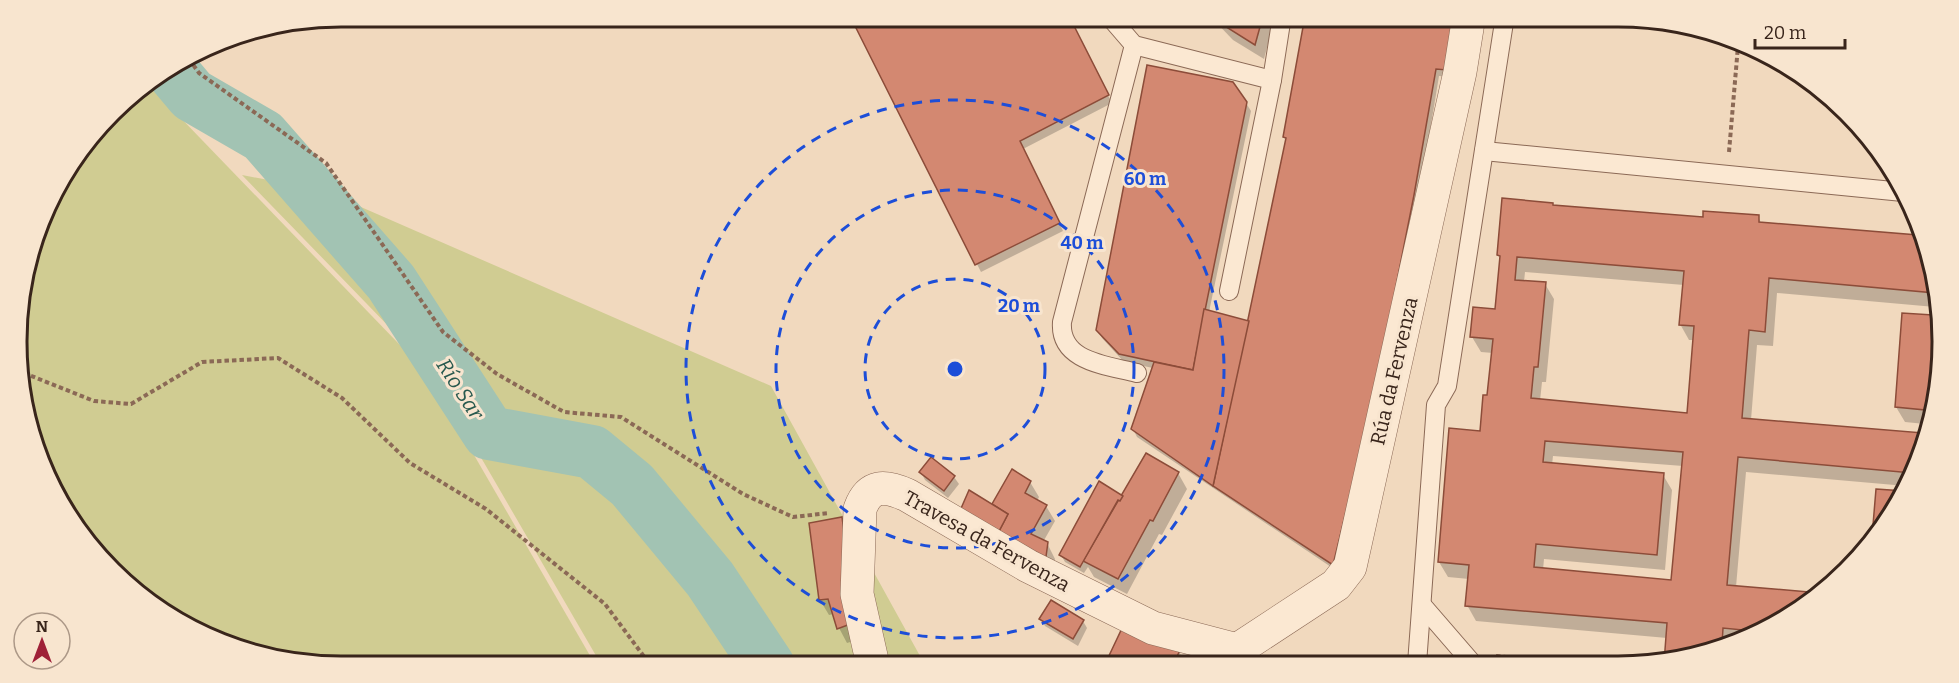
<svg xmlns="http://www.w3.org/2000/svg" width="1959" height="683" viewBox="0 0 1959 683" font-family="Bitter,serif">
	<rect width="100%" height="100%" fill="#f1d9be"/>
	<g fill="#d0cc92">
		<polygon points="148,84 426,372 596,666 342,666 258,656 161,612 71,522 27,425 19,299 50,197 127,97"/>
		<polygon points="242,175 322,190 771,386 925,665 602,666 429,368"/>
	</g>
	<g fill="#0003" fill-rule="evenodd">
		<polygon points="851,16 1067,16 1112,103 1023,149 1063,231 981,272"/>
		<polygon points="1210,16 1275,16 1264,59 1233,40"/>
		<polygon points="1461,16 1450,77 1439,76 1418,204 1337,571 1137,437 1133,429 1153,368 1124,362 1102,338 1098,330 1246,103 1251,111 1209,312 1250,323 1287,141 1284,137"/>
		<path d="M1553 206 1705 219 1758 217 1762 224 1918 236 1940 299 1932 425 1906 486 1746 472 1736 587 1819 594 1761 633 1665 662 1667 638 1476 621 1467 605 1469 579 1448 577 1439 562 1481 432 1489 396 1493 353 1481 352 1472 337 1497 310 1502 260 1498 255ZM1525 272 1684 285 1680 324 1689 340H1694L1688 414 1540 401 1542 382H1546L1554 299 1545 284 1524 282ZM1777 293 1935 307V317L1896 407 1905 422 1925 424V434L1751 420 1757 345 1773 346ZM1553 456 1683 466 1673 581 1543 570 1544 559 1665 570 1672 490 1663 475 1552 465Z"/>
		<polygon points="1012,471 1030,482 1039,497 1037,501 1046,506 1055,521 1043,542 1047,543 1055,559 1053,578 992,506"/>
		<polygon points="921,472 954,477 959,484 948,498 925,480"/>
		<polygon points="1178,473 1187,489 1162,535 1159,534 1127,594 1094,577 1088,567 1084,573 1065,562 1061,555 1100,483 1122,497"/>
		<polygon points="841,519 850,534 863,638 847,643 839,628 834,614 829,615 820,600"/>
		<polygon points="1041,619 1083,621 1087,628 1078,646 1045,626"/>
		<polygon points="1179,652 1187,665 1112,665 1109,660"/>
	</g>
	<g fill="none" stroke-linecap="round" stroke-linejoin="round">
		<polyline stroke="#a2c3b3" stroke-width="54" points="171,70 192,95 263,136 391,282 489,433 592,452 632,485 710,579 768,666"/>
	</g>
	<g fill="#d38871" stroke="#8c4c39" stroke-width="1.5" fill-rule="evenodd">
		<polygon points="850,16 1069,16 1109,95 1020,141 1060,223 975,265"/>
		<polygon points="1214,16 1263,16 1255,45 1223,25"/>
		<polygon points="1305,16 1456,16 1447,70 1436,69 1414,195 1389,322 1361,451 1333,565 1213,486 1286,138 1283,137"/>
		<polygon points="1147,65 1233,82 1247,102 1193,370 1119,354 1096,330"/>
		<path d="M1502 198 1553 203V205L1703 217V211L1759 215V222L1918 235 1940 299 1932 425 1912 473 1738 457 1727 585 1821 593 1763 632 1723 628 1722 645 1664 663 1667 623 1465 606 1469 565 1438 562 1449 428 1480 431 1483 395H1487L1493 339 1470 337 1473 307 1495 309 1500 256 1497 255ZM1517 257 1684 271 1679 325 1694 326 1687 413 1531 398 1534 367H1538L1546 282 1515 280ZM1769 278 1935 293 1933 315 1902 313 1895 407 1925 410 1923 433 1742 418 1749 330 1765 332ZM1545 441 1683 452 1671 580 1534 567 1536 544 1657 555 1664 473 1543 462Z"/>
		<polygon points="1204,309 1249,321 1213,486 1131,429 1154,362 1193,370"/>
		<polygon points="1146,453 1179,472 1153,521 1150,520 1118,579 1083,561"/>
		<polygon points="931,457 955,476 944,491 919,472"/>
		<polygon points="1012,469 1031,481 1025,493 1047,505 1031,534 1048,542 1045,564 996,537 1008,514 992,504"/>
		<polygon points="1099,481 1123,496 1120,501 1118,500 1080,567 1059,555"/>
		<polygon points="1876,489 1904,491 1899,504 1872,537"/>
		<polygon points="969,490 1008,514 996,537 959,513"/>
		<polygon points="842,517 856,622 837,629 828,599 819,600 809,523"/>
		<polygon points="1051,600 1084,620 1073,639 1039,619"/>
		<polygon points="1124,624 1180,650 1173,665 1115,665 1107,660"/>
	</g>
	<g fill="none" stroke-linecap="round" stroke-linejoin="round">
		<g stroke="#8b6956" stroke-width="20">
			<g id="lane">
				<polyline points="1109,16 1134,45 1272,80 1229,291"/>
				<path d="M1134 45 1062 322C1059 362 1107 365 1137 373"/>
				<polyline points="1272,80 1282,16"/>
				<polyline points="1484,151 1903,192"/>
				<polyline points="1422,605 1473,664"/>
				<polyline points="1417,664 1436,405 1447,386 1505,16"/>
			</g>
		</g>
		<g stroke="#8b6956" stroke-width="34">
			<g id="street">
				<path d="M873 665 857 594 860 509C869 484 885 485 907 495L1028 566 1153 628 1237 650"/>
				<polyline points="1224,665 1237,650 1336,585 1350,567 1460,72 1469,16"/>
			</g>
		</g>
		<g stroke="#8b6956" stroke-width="4" stroke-dasharray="4.5 3" stroke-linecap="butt">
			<polyline points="189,59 199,73 326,163 443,332 497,374 564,412 621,417 743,494 793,517 829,513"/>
			<polyline points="1729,152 1738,46"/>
			<polyline points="24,373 94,401 131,404 202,362 278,358 342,398 410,463 486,509 605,604 651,666"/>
			<polyline points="1496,656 1578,664"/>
		</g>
		<use href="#lane" stroke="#fbe8d2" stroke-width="18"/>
		<use href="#street" stroke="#fbe8d2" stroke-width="33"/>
	</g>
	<g fill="none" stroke="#1d4ed8" stroke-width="3" stroke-dasharray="10 8">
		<circle cx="955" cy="369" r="90"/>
		<circle cx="955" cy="369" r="179"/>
		<circle cx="955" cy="369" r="269"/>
	</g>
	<g text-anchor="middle" stroke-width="6" stroke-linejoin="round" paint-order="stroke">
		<g font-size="20" fill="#39251b" stroke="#f8e5cf">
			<text transform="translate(1394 371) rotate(-77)" y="7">Rúa da Fervenza</text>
			<text transform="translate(987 541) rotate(29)" y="7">Travesa da Fervenza</text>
		</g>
		<g font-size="21" font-style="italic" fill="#295a4f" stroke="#f8e5cf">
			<text transform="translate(460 389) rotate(57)" y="7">Río Sar</text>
		</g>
	</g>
	<path d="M0 0H1959V683H0ZM341 27H1618A314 314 0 0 1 1932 341V342A314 314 0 0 1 1618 656H341A314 314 0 0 1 27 342V341A314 314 0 0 1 341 27Z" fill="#f8e5cf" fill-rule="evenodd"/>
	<path fill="none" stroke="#39251b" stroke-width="3" d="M341 27H1618A314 314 0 0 1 1932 341V342A314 314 0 0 1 1618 656H341A314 314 0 0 1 27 342V341A314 314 0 0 1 341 27Z"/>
	<circle cx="955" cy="369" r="9" fill="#1d4ed8" stroke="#f8e5cf" stroke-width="3"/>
	<g font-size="18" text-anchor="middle" font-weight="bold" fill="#1d4ed8" stroke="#f8e5cf" stroke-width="6" stroke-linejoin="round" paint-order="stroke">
		<text x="1145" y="185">60 m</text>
		<text x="1082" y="249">40 m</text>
		<text x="1019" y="312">20 m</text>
	</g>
	<g transform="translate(42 641)"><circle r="28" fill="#f8e5cf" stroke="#ac9887" stroke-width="1.5"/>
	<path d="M0-4.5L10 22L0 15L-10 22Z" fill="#9f2138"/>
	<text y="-9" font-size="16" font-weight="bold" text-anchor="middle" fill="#39251b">N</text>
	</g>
	<path d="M1755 39v9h90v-9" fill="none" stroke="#39251b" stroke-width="3"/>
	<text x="1764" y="39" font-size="18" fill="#39251b" stroke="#f8e5cf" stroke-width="4.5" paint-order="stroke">20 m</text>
</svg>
